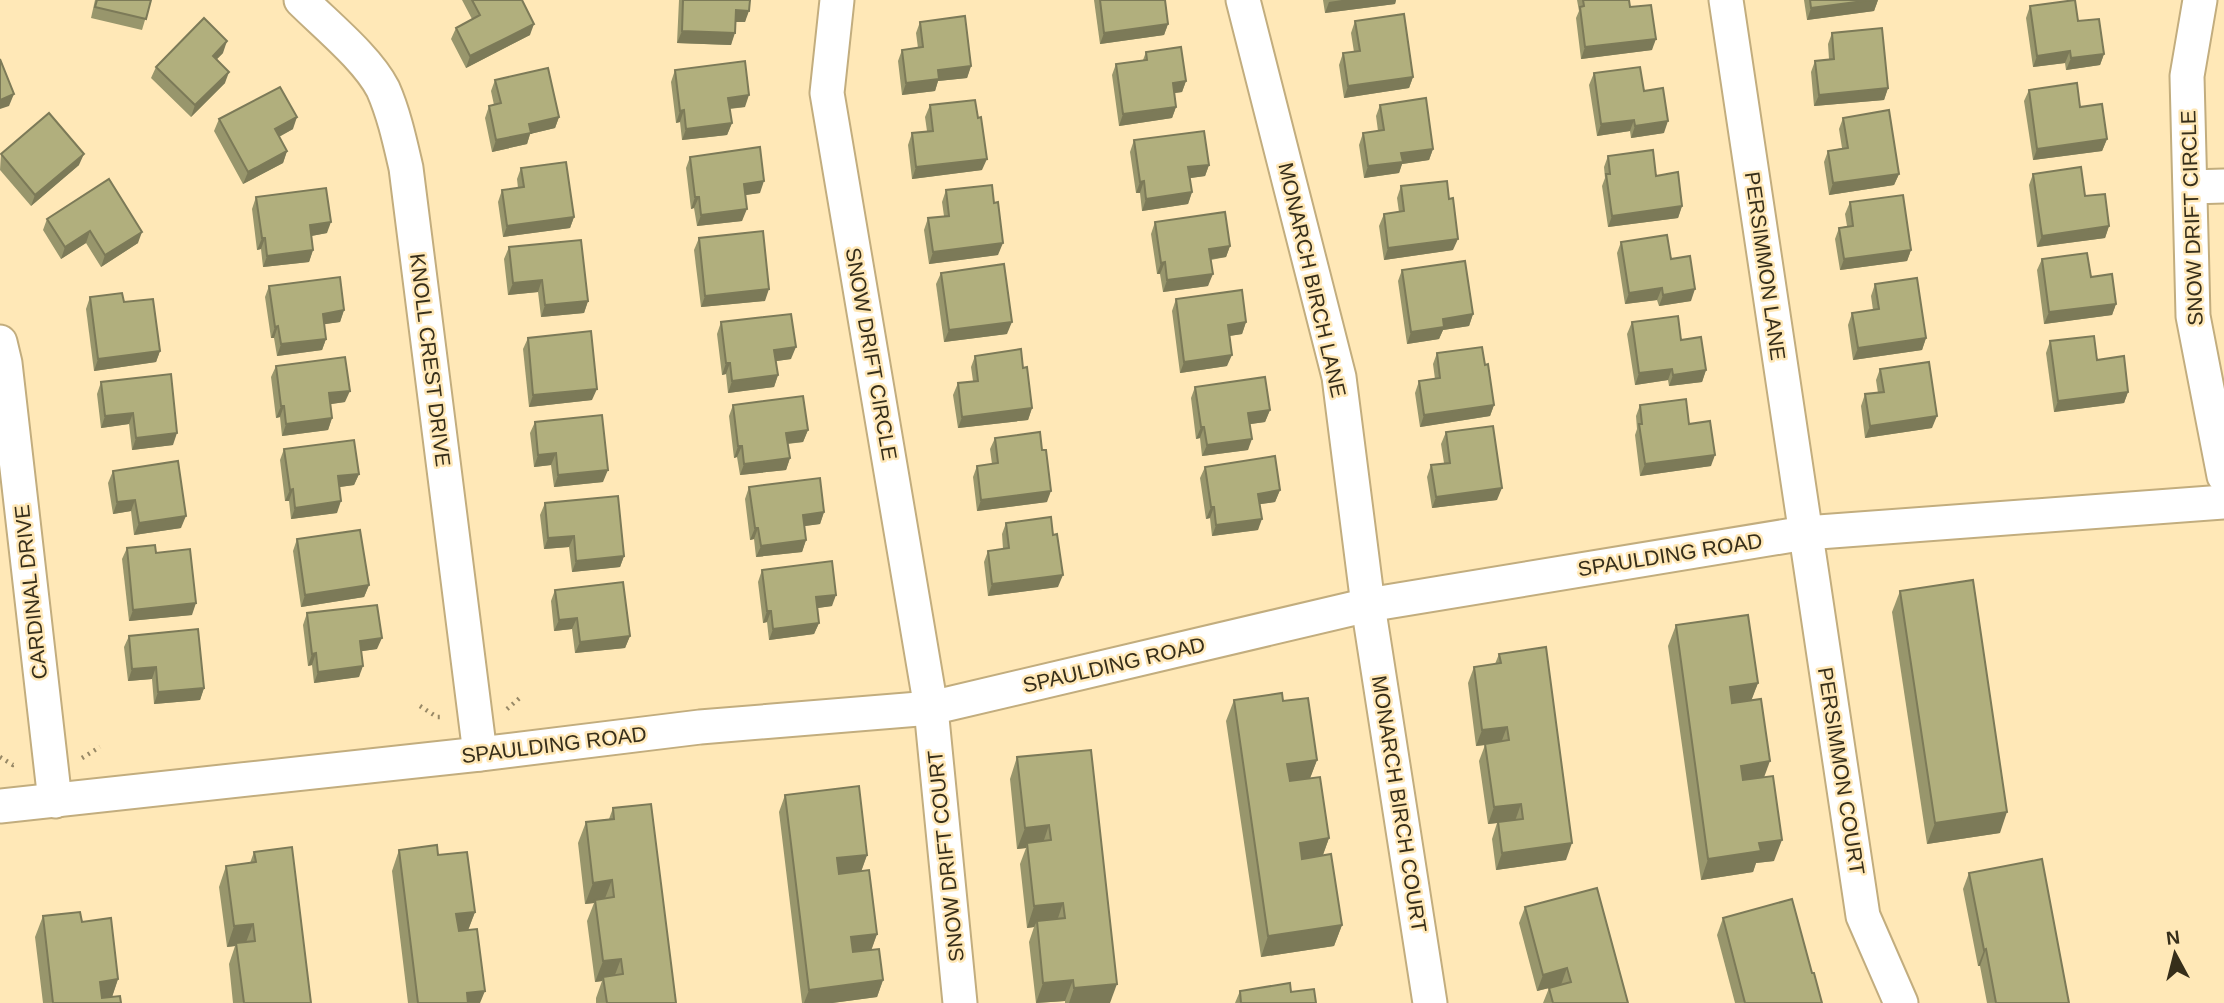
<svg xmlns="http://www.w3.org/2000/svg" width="2224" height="1003" viewBox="0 0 2224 1003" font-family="Helvetica,sans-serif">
	<rect width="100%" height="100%" fill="#ffe8b7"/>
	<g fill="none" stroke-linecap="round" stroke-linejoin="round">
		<g stroke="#c2ad7e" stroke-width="37">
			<g id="minor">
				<path d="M301 0C326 25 367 58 383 89 394 114 400 142 406 168L480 754"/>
				<polyline points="837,0 827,93 931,708 960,1003"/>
				<polyline points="1243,0 1339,377 1368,605 1430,1003"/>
				<polyline points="1726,0 1863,916 1901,1003"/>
				<polyline points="2200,0 2187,76 2193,316 2224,476"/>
				<polyline points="2191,187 2224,186"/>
				<polyline points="0,342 5,363 55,801"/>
				<polyline points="0,806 480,754 700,727 931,708 1368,605 1805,533 2224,502"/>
			</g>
		</g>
		<g stroke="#978866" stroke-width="4.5" stroke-dasharray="2 5" stroke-linecap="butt">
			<polyline points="420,706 437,717 444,717"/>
			<polyline points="507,709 522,696"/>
			<polyline points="0,757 13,765 18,764"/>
			<polyline points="82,758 100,747"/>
		</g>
		<use href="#minor" stroke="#fff" stroke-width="33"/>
	</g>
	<g fill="#98966c">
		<polygon points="95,0 151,0 142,30 91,18"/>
		<polygon points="462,0 522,0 530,35 466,68 451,39 456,28 472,19"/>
		<polygon points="679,0 750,0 745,22 736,22 731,45 677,43"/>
		<polygon points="1094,0 1165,0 1168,24 1164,35 1100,44"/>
		<polygon points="1323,0 1396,0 1395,4 1325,13"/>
		<polygon points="1577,0 1629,0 1630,7 1652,50 1581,59 1576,18 1579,11"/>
		<polygon points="1804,0 1878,0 1874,11 1807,20"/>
		<polygon points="2030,6 2078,21 2104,54 2100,65 2066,70 2065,63 2033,67 2026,18"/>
		<polygon points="1355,21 1413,77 1409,88 1344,98 1339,65 1343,53 1354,52 1351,33"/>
		<polygon points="920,22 971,66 967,78 938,81 935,91 902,95 898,61 902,50 918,48 916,33"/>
		<polygon points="1832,33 1888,88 1884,100 1814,106 1811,72 1815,61 1829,59 1828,44"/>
		<polygon points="1146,52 1186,81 1182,92 1174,93 1176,107 1172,118 1119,126 1112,75 1116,64 1143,60"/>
		<polygon points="223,53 217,59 225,83 191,117 151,78 156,67"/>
		<polygon points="675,70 745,107 730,109 732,123 727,135 682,140 680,122 676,123 671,82"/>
		<polygon points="1594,73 1644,91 1664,133 1631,138 1630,131 1597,136 1589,85"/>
		<polygon points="495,80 559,117 555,128 530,134 527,144 492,152 485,118 489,106 494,105 491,91"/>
		<polygon points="2029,90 2107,139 2102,151 2033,160 2024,101"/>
		<polygon points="930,105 978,118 982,170 912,179 908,145 912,133 927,131 925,117"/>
		<polygon points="1380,105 1433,149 1429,160 1402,164 1399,173 1364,178 1359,145 1363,133 1378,131 1376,116"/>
		<polygon points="1843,118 1899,174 1894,185 1829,195 1824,162 1828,151 1842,148 1839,129"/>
		<polygon points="219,119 293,129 279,137 287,151 283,163 243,184 214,131"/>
		<polygon points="1134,140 1209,165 1205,176 1190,178 1192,192 1188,204 1142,211 1140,193 1136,193 1130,152"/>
		<polygon points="1,154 79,165 31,206 0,170"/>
		<polygon points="1608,156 1656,176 1682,206 1678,218 1608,227 1602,186 1605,178 1604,167"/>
		<polygon points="690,157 760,193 745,195 742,221 697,226 694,208 691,209 686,168"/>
		<polygon points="521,168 574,217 570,228 503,237 498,202 502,190 518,188 517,179"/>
		<polygon points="2033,174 2085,196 2109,226 2105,238 2037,247 2029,185"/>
		<polygon points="1401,186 1449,199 1453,250 1384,260 1379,226 1384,214 1399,212 1397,198"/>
		<polygon points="946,190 994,203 998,255 929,264 924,230 928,218 944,216 942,202"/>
		<polygon points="256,197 327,233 311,236 313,250 309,262 263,267 261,249 257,250 252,209"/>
		<polygon points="1850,202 1911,250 1907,261 1840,270 1835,239 1839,228 1847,226 1845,214"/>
		<polygon points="47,219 138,243 101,267 86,243 61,259 43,230"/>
		<polygon points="1155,222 1230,246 1226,257 1211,260 1208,286 1163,292 1160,274 1157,274 1151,234"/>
		<polygon points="699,238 765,301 701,307 694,250"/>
		<polygon points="1621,242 1671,259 1691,301 1659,306 1657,300 1625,304 1617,253"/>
		<polygon points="509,247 588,301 584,313 541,317 538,292 508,295 504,259"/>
		<polygon points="2042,259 2091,277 2116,304 2112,315 2044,324 2037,270"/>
		<polygon points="1402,270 1473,314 1469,326 1443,330 1439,339 1407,344 1398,281"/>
		<polygon points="941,273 1007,334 944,342 936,284"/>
		<polygon points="1875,284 1926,338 1922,350 1853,360 1848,325 1852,313 1873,310 1871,296"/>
		<polygon points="269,286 344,310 340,322 324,324 326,339 322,350 277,356 274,338 271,338 265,297"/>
		<polygon points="90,297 124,302 160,351 156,362 94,371 86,309"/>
		<polygon points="1176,299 1246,322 1242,334 1229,336 1227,366 1180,373 1172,311"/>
		<polygon points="721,322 791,359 776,361 778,375 774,387 728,393 726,374 722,375 717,334"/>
		<polygon points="1632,322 1681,340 1706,370 1702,382 1669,386 1668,380 1635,385 1627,334"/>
		<polygon points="528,338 592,400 529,407 523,349"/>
		<polygon points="2050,341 2097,360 2128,392 2124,403 2054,412 2046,353"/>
		<polygon points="1437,353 1485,365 1494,405 1490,416 1420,427 1415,393 1419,381 1435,379 1433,364"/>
		<polygon points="975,356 1023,368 1032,408 1028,420 958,428 953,395 958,383 973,381 971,367"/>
		<polygon points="276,366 345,402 330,404 332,418 328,430 282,436 280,417 276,418 271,377"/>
		<polygon points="1880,369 1932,428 1865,438 1861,406 1865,394 1878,393 1876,380"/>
		<polygon points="101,382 173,445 132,450 129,424 101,428 97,394"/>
		<polygon points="1195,387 1270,410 1265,422 1250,424 1248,450 1202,456 1200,438 1196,439 1191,398"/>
		<polygon points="733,405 808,430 803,442 788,444 790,458 786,470 740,475 737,457 734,458 729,416"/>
		<polygon points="1640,405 1711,466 1640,476 1635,435 1637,429 1636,416"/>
		<polygon points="535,422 603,482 554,487 551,465 534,467 530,433"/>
		<polygon points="1446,432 1497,500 1432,508 1427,477 1431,465 1444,463 1441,444"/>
		<polygon points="995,438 1042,450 1047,502 977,511 973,477 977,466 992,464 990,449"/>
		<polygon points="284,449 359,474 354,485 339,487 337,513 291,519 289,501 285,501 280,460"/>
		<polygon points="1205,467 1280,490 1275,502 1260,504 1258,530 1212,536 1210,518 1206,519 1200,478"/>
		<polygon points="113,471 181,528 134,535 131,511 113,514 108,483"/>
		<polygon points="749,487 824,512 820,524 804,526 806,540 802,552 756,557 754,539 750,540 745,499"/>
		<polygon points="545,503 624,556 620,567 572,572 569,547 544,549 540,515"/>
		<polygon points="1006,523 1053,535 1058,587 988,596 984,562 988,551 1003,549 1002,534"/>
		<polygon points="297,539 369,585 364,597 301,607 293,551"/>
		<polygon points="127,548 156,553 192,615 129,621 122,559"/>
		<polygon points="762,570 832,606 817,608 819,623 814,634 769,640 767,622 763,623 758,582"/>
		<polygon points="555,590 630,636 625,648 575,653 572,629 554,631 551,601"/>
		<polygon points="1900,591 2000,833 1927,844 1892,612"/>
		<polygon points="307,613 377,649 362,651 359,677 314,683 312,665 308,666 303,625"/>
		<polygon points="1676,625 1758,683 1751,700 1764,777 1774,861 1756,863 1753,872 1701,880 1668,646"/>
		<polygon points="129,636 204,688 200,700 154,704 152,679 128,681 124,647"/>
		<polygon points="1499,654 1566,860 1496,870 1492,839 1497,823 1488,824 1479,761 1485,745 1476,746 1468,683 1474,667 1495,664"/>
		<polygon points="1234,700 1283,701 1317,760 1310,778 1329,838 1323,855 1342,925 1334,946 1261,957 1226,721"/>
		<polygon points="1091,750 1110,1003 1065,1003 1065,1001 1036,1003 1029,942 1034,927 1027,928 1020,864 1026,848 1017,849 1010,779 1017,757"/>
		<polygon points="785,795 867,855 861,871 877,934 871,950 883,980 877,997 832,1003 802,1003 779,812"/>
		<polygon points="613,808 676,1003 596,1003 596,998 602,981 595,982 587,921 594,903 585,904 578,843 586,822 609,819"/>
		<polygon points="399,850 438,855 475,912 468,930 480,1003 408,1003 392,871"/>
		<polygon points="254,852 311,1003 233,1003 229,964 235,946 227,947 219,887 226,866 250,863"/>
		<polygon points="1969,873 2069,1003 1987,1003 1980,966 1978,966 1963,889"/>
		<polygon points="1525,907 1628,1003 1543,1003 1549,988 1537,991 1519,923"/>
		<polygon points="43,916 82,922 118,979 112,997 121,1003 43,1003 35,937"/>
		<polygon points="1723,918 1812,973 1822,1003 1735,1003 1717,935"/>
		<polygon points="1240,991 1291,992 1316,1003 1235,1003"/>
	</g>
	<g fill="#7c7a58">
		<polygon points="1342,0 1396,0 1395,4 1325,13 1329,2"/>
		<polygon points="1871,0 1878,0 1874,11 1807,20 1811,8"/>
		<polygon points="736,10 749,11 745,22 732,22"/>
		<polygon points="534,24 530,35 466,68 470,56"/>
		<polygon points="1168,24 1164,35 1100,44 1104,33"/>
		<polygon points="682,31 735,33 731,45 677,43"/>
		<polygon points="1656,39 1652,50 1581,59 1585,47"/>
		<polygon points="227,41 223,53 209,67 213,56"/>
		<polygon points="2070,51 2065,63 2033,67 2037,56"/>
		<polygon points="2104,54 2100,65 2066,70 2071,58"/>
		<polygon points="971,66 967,78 938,81 935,91 902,95 906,83 938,70"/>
		<polygon points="229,72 225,83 191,117 195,105"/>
		<polygon points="1413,77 1409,88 1344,98 1348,86"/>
		<polygon points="1186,81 1182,92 1168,94 1173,83"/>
		<polygon points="1888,88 1884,100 1814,106 1819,95"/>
		<polygon points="14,94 9,106 0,109 0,100"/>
		<polygon points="749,95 745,107 724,109 728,98"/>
		<polygon points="1176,107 1172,118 1119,126 1123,114"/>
		<polygon points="684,110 680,122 676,123 680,111"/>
		<polygon points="297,117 293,129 271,141 275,129"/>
		<polygon points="559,117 555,128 530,134 527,144 492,152 496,140 529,124"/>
		<polygon points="1634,120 1630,131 1597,136 1601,124"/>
		<polygon points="1668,121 1664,133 1631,138 1635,126"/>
		<polygon points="732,123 727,135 682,140 686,129"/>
		<polygon points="2107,139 2102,151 2033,160 2037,149"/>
		<polygon points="1433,149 1429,160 1402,164 1399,173 1364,178 1368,166 1401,153"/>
		<polygon points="287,151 283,163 243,184 248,172"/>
		<polygon points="84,154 79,165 31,206 35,195"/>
		<polygon points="987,159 982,170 912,179 916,167"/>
		<polygon points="1209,165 1205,176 1184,179 1188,167"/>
		<polygon points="1899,174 1894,185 1829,195 1833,183"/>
		<polygon points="764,181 760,193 739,196 744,184"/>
		<polygon points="1144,181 1140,193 1136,193 1140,182"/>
		<polygon points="1192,192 1188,204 1142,211 1146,199"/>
		<polygon points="695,197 699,197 694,208 691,209"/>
		<polygon points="1682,206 1678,218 1608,227 1612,216"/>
		<polygon points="747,209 742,221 697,226 701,215"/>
		<polygon points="574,217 570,228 503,237 507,226"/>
		<polygon points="331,222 327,233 306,237 310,225"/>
		<polygon points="2109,226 2105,238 2037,247 2042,236"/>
		<polygon points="90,231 86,243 61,259 65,247"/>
		<polygon points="142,232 138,243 101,267 105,255"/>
		<polygon points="262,238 265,238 261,249 257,250"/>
		<polygon points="1458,239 1453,250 1384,260 1388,248"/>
		<polygon points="1003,243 998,255 929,264 933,252"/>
		<polygon points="1230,246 1226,257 1205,260 1209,249"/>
		<polygon points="313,250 309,262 263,267 267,256"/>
		<polygon points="1911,250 1907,261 1840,270 1844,259"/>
		<polygon points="1165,262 1160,274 1157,274 1161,263"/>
		<polygon points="1213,274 1208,286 1163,292 1167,280"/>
		<polygon points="542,280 538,292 508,295 513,283"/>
		<polygon points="1662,288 1657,300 1625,304 1629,293"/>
		<polygon points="769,289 765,301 701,307 705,296"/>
		<polygon points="1695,289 1691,301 1659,306 1663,295"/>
		<polygon points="588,301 584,313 541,317 545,305"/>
		<polygon points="2116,304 2112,315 2044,324 2049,312"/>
		<polygon points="344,310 340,322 319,325 323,314"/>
		<polygon points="1473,314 1469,326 1443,330 1439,339 1407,344 1411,332 1443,319"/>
		<polygon points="1012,322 1007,334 944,342 949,330"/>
		<polygon points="1246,322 1242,334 1223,337 1228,325"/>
		<polygon points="278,326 274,338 271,338 275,327"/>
		<polygon points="1926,338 1922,350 1853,360 1858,348"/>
		<polygon points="326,339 322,350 277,356 281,344"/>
		<polygon points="796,347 791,359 770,362 774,350"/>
		<polygon points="160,351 156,362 94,371 98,359"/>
		<polygon points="1232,355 1227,366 1180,373 1184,362"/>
		<polygon points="726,363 730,363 726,374 722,375"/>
		<polygon points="1672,369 1668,380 1635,385 1639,373"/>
		<polygon points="1706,370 1702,382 1669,386 1673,375"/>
		<polygon points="778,375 774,387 728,393 732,381"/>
		<polygon points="597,389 592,400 529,407 533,395"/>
		<polygon points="350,391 345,402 325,405 329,393"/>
		<polygon points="2128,392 2124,403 2054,412 2058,401"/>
		<polygon points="1494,405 1490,416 1420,427 1424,415"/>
		<polygon points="281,406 284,406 280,417 276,418"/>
		<polygon points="1032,408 1028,420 958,428 962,417"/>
		<polygon points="1270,410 1265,422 1244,425 1248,413"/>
		<polygon points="133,413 129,424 101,428 105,416"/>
		<polygon points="1937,416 1932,428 1865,438 1870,426"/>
		<polygon points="332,418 328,430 282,436 286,424"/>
		<polygon points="1201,427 1204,427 1200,438 1196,439"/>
		<polygon points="808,430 803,442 782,444 786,433"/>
		<polygon points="177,433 173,445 132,450 136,438"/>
		<polygon points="1252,439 1248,450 1202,456 1207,445"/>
		<polygon points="738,446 742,446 737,457 734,458"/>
		<polygon points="556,453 551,465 534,467 538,455"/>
		<polygon points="1715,455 1711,466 1640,476 1645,464"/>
		<polygon points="790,458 786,470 740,475 744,464"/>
		<polygon points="608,470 603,482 554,487 558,475"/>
		<polygon points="359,474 354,485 333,488 338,476"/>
		<polygon points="1502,488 1497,500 1432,508 1436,497"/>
		<polygon points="293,489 289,501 285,501 290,490"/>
		<polygon points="1280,490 1275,502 1254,505 1258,494"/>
		<polygon points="1051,491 1047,502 977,511 981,500"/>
		<polygon points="135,500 131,511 113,514 117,502"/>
		<polygon points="341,501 337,513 291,519 295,508"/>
		<polygon points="1211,507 1214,507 1210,518 1206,519"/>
		<polygon points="824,512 820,524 798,527 803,515"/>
		<polygon points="186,516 181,528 134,535 139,523"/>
		<polygon points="1262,519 1258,530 1212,536 1216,525"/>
		<polygon points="755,528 758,528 754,539 750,540"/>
		<polygon points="574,536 569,547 544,549 548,538"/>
		<polygon points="806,540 802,552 756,557 761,546"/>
		<polygon points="624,556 620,567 572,572 576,561"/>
		<polygon points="1063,575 1058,587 988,596 992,584"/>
		<polygon points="369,585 364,597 301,607 305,595"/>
		<polygon points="836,595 832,606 811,609 816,597"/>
		<polygon points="196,603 192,615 129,621 133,610"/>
		<polygon points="767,611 771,611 767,622 763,623"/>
		<polygon points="577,618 572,629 554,631 559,620"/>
		<polygon points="819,623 814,634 769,640 773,629"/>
		<polygon points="630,636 625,648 575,653 580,642"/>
		<polygon points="382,638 377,649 356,652 360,641"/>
		<polygon points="316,653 312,665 308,666 312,654"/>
		<polygon points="363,666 359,677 314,683 318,672"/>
		<polygon points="156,667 152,679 128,681 132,669"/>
		<polygon points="1758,683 1750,704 1722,708 1730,687"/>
		<polygon points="204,688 200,700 154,704 158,692"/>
		<polygon points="1507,727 1501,743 1476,746 1482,730"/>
		<polygon points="1317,760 1309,781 1279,786 1287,764"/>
		<polygon points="1770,761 1762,783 1734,787 1741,766"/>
		<polygon points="1521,804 1515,821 1488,824 1494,807"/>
		<polygon points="2007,812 2000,833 1927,844 1935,823"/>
		<polygon points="1049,825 1042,846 1027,843 1026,848 1017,849 1025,828"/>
		<polygon points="1329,838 1321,860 1292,864 1300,843"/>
		<polygon points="1782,840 1774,861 1756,863 1753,872 1701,880 1708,859 1759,843"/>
		<polygon points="1572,843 1566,860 1496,870 1502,853"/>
		<polygon points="867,855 861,872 831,875 837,858"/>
		<polygon points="612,880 604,901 595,900 594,903 585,904 593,883"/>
		<polygon points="1063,903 1056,924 1037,921 1034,927 1027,928 1034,906"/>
		<polygon points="475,912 467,933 449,935 456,914"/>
		<polygon points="253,924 245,945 236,943 235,946 227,947 234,926"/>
		<polygon points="1342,925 1334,946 1261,957 1268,936"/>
		<polygon points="877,934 871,951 845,954 851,937"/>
		<polygon points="1986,949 1980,966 1978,966 1984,950"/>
		<polygon points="621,959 613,980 603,977 602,981 595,982 603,961"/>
		<polygon points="1567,968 1561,985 1537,991 1543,975"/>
		<polygon points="118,979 111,1000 92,1003 100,982"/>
		<polygon points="883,980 877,997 832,1003 804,1003 809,990"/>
		<polygon points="1073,980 1065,1001 1036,1003 1043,983"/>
		<polygon points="1117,984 1110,1003 1069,1003 1074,988"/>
		<polygon points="485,991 480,1003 463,1003 467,993"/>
	</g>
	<g fill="#b1af7d" stroke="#7c7a58" stroke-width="2">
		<polygon points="97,0 151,0 146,19 95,7"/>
		<polygon points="472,0 522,0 534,24 470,56 456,28 480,15"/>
		<polygon points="683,0 750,0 749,11 736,10 735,33 682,31"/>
		<polygon points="1100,0 1165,0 1168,24 1104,33"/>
		<polygon points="1583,0 1629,0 1630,7 1651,5 1656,39 1585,47 1580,7 1584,6"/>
		<polygon points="1810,0 1871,0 1811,8"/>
		<polygon points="2075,0 2078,21 2099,19 2104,54 2071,58 2070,51 2037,56 2030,6"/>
		<polygon points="1404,14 1413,77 1348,86 1343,53 1360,51 1355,21"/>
		<polygon points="965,16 971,66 938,70 939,79 906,83 902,50 923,47 920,22"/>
		<polygon points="204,18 227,41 213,56 229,72 195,105 156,67"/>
		<polygon points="1882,28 1888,88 1819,95 1815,61 1834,59 1832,33"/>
		<polygon points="1181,47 1186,81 1173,83 1176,107 1123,114 1116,64 1147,60 1146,52"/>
		<polygon points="0,59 14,94 0,100"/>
		<polygon points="745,61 749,95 728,98 732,123 686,129 684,110 680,111 675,70"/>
		<polygon points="1640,67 1644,91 1663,88 1668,121 1635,126 1634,120 1601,124 1594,73"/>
		<polygon points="548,68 559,117 529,124 531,133 496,140 489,106 501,103 495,80"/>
		<polygon points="2077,83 2080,107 2102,104 2107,139 2037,149 2029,90"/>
		<polygon points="280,87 297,117 275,129 287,151 248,172 219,119"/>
		<polygon points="1426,98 1433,149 1401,153 1403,162 1368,166 1363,133 1384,130 1380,105"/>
		<polygon points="975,100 978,118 981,117 987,159 916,167 912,133 933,131 930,105"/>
		<polygon points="1889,110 1899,174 1833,183 1828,151 1848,148 1843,118"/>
		<polygon points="49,113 84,154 35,195 1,154"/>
		<polygon points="1204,131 1209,165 1188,167 1192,192 1146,199 1144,181 1140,182 1134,140"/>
		<polygon points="760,147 764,181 744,184 747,209 701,215 699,197 695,197 690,157"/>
		<polygon points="1653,150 1656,176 1678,172 1682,206 1612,216 1606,174 1610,174 1608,156"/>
		<polygon points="566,162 574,217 507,226 502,190 524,187 521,168"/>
		<polygon points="2081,167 2085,196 2105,194 2109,226 2042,236 2033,174"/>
		<polygon points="109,179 142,232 105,255 90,231 65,247 47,219"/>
		<polygon points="1447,181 1449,199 1453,198 1458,239 1388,248 1384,214 1404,211 1401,186"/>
		<polygon points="992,185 994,203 998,202 1003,243 933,252 928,218 949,216 946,190"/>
		<polygon points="326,188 331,222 310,225 313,250 267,256 265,238 262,238 256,197"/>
		<polygon points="1903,195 1911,250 1844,259 1839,228 1853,226 1850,202"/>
		<polygon points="1225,212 1230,246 1209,249 1213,274 1167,280 1165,262 1161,263 1155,222"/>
		<polygon points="763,231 769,289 705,296 699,238"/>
		<polygon points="1667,235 1671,259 1690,256 1695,289 1663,295 1662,288 1629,293 1621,242"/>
		<polygon points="581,240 588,301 545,305 542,280 513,283 509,247"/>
		<polygon points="2087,253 2091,277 2112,274 2116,304 2049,312 2042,259"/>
		<polygon points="1465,261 1473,314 1443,319 1444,327 1411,332 1402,270"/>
		<polygon points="1004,264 1012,322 949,330 941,273"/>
		<polygon points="340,277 344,310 323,314 326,339 281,344 278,326 275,327 269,286"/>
		<polygon points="1917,278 1926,338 1858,348 1852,313 1879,309 1875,284"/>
		<polygon points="1242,290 1246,322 1228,325 1232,355 1184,362 1176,299"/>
		<polygon points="122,293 124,302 153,299 160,351 98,359 90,297"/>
		<polygon points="791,314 796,347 774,350 778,375 732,381 730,363 726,363 721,322"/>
		<polygon points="1678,316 1681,340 1701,337 1706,370 1673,375 1672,369 1639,373 1632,322"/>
		<polygon points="591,331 597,389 533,395 528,338"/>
		<polygon points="2094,336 2097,360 2124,356 2128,392 2058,401 2050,341"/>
		<polygon points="1482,347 1485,365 1488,364 1494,405 1424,415 1419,381 1440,378 1437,353"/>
		<polygon points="1021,349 1023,368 1027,367 1032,408 962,417 958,383 978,381 975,356"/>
		<polygon points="345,357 350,391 329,393 332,418 286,424 284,406 281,406 276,366"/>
		<polygon points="1929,362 1937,416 1870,426 1865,394 1884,392 1880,369"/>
		<polygon points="171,374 177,433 136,438 133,413 105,416 101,382"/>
		<polygon points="1265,377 1270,410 1248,413 1252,439 1207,445 1204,427 1201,427 1195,387"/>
		<polygon points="803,396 808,430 786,433 790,458 744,464 742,446 738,446 733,405"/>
		<polygon points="1686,399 1689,424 1710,421 1715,455 1645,464 1639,424 1642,424 1640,405"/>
		<polygon points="602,415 608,470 558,475 556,453 538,455 535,422"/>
		<polygon points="1493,426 1502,488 1436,497 1431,465 1450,463 1446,432"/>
		<polygon points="1040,432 1042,450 1046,450 1051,491 981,500 977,466 998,463 995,438"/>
		<polygon points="354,440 359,474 338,476 341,501 295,508 293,489 290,490 284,449"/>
		<polygon points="1275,456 1280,490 1258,494 1262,519 1216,525 1214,507 1211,507 1205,467"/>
		<polygon points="178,461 186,516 139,523 135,500 117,502 113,471"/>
		<polygon points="820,478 824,512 803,515 806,540 761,546 758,528 755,528 749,487"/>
		<polygon points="618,496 624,556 576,561 574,536 548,538 545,503"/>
		<polygon points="1051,517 1053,535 1057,534 1063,575 992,584 988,551 1009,548 1006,523"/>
		<polygon points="360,530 369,585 305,595 297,539"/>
		<polygon points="155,545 156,553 190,549 196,603 133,610 127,548"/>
		<polygon points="832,561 836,595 816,597 819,623 773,629 771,611 767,611 762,570"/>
		<polygon points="1973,580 2007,812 1935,823 1900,591"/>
		<polygon points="623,582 630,636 580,642 577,618 559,620 555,590"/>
		<polygon points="377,605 382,638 360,641 363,666 318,672 316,653 312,654 307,613"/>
		<polygon points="1748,615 1758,683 1730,687 1732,703 1761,699 1770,761 1741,766 1743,780 1773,776 1782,840 1759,843 1761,851 1708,859 1676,625"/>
		<polygon points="198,629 204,688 158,692 156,667 132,669 129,636"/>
		<polygon points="1546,647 1572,843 1502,853 1498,822 1523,819 1521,804 1494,807 1485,744 1509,740 1507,727 1482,730 1474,667 1501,663 1499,654"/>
		<polygon points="1282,693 1283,701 1308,698 1317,760 1287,764 1290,781 1320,777 1329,838 1300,843 1302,859 1331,854 1342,925 1268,936 1234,700"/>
		<polygon points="1091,750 1117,984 1074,988 1073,980 1043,983 1037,921 1065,918 1063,903 1034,906 1027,843 1051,840 1049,825 1025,828 1017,757"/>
		<polygon points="859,786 867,855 837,858 839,874 869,870 877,934 851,937 853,952 879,949 883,980 809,990 785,795"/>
		<polygon points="651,804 676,1003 607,1003 603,977 623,974 621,959 603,961 595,900 614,897 612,880 593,883 586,822 614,819 613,808"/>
		<polygon points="437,845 438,855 467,852 475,912 456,914 459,931 477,929 485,991 467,993 468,1003 418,1003 399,850"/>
		<polygon points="292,847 311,1003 244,1003 236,943 255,941 253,924 234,926 226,866 256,862 254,852"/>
		<polygon points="2042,859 2069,1003 1996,1003 1986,949 1984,950 1969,873"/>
		<polygon points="1597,888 1628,1003 1553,1003 1549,988 1571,982 1567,968 1543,975 1525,907"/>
		<polygon points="1792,899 1812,973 1814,973 1822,1003 1745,1003 1723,918"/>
		<polygon points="80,912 82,922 111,918 118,979 100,982 102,998 120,996 121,1003 53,1003 43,916"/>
		<polygon points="1290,983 1291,992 1314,989 1316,1003 1241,1003 1240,991"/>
	</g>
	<g text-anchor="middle" stroke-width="5" stroke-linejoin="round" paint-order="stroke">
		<g font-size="21" fill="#362e1a" stroke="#ffe8b7">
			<text transform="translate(2192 218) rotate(-92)" y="7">SNOW DRIFT CIRCLE</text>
			<text transform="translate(1765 266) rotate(82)" y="7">PERSIMMON LANE</text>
			<text transform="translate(1312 280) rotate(77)" y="7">MONARCH BIRCH LANE</text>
			<text transform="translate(871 354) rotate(80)" y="7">SNOW DRIFT CIRCLE</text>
			<text transform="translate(430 360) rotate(83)" y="7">KNOLL CREST DRIVE</text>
			<text transform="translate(1670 555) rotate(-9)" y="7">SPAULDING ROAD</text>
			<text transform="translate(31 592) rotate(-96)" y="7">CARDINAL DRIVE</text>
			<text transform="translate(1114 665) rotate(-13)" y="7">SPAULDING ROAD</text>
			<text transform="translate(554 745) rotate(-7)" y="7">SPAULDING ROAD</text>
			<text transform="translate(1841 771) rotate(81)" y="7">PERSIMMON COURT</text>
			<text transform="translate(1399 804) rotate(81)" y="7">MONARCH BIRCH COURT</text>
			<text transform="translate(946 856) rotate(-96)" y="7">SNOW DRIFT COURT</text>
		</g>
	</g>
	<g transform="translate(2175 954) rotate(353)" stroke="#ffe8b7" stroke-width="5" paint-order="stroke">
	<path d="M0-5L12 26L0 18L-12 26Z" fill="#362e1a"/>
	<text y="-10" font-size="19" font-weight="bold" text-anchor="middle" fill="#362e1a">N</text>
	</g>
</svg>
